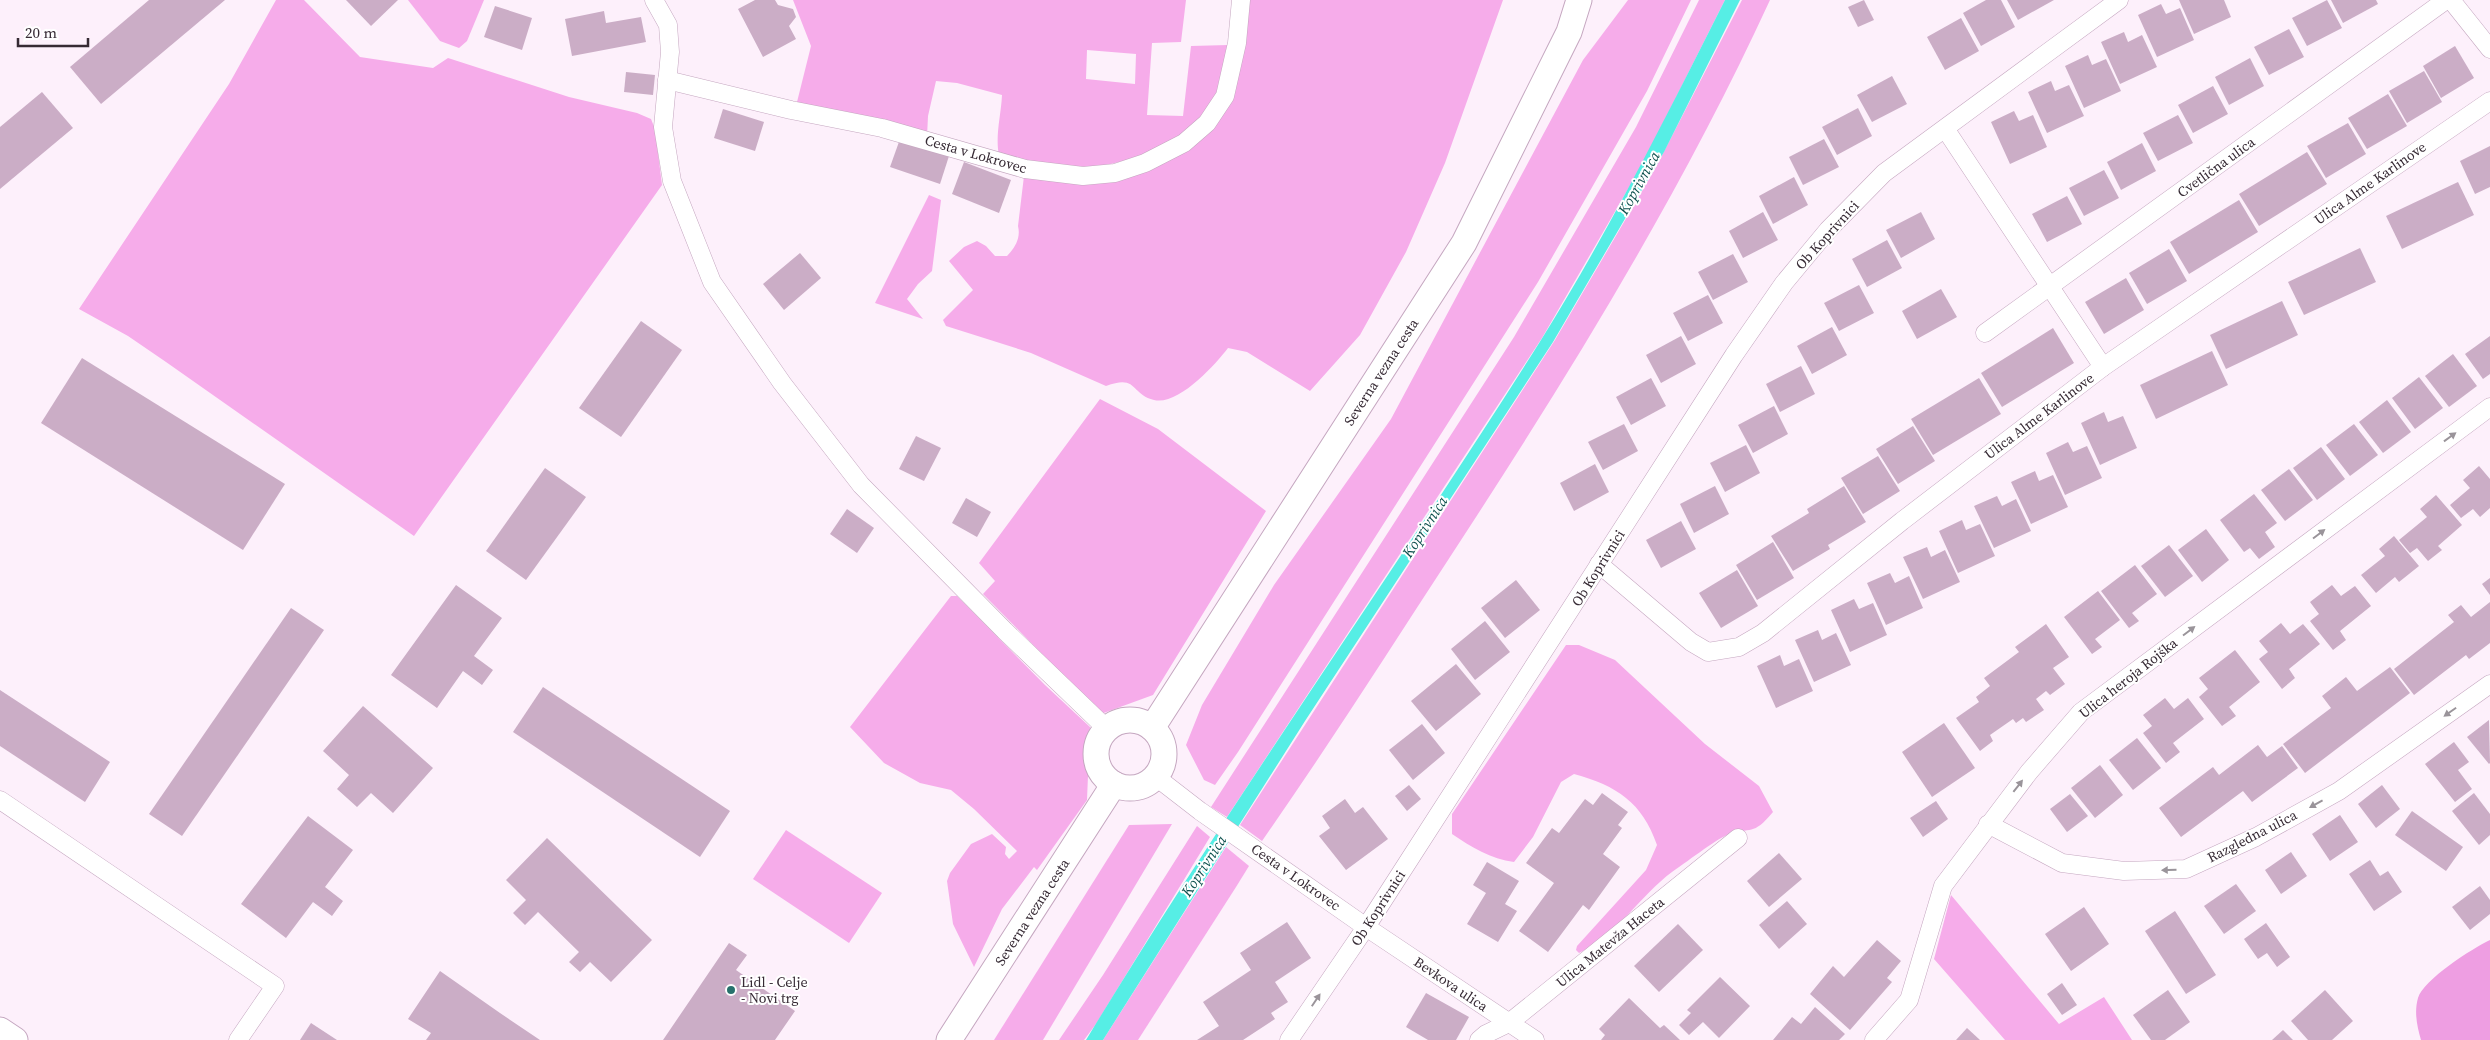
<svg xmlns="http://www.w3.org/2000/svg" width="2490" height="1040" viewBox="0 0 2490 1040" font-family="'Source Serif 4',serif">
	<rect width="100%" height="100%" fill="#fdf0fb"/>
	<g fill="#f6acea" fill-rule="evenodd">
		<polygon points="276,0 304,0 360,57 433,68 448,58 569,97 637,113 651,119 655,129 662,185 414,536 166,362 128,336 79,309 229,84"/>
		<polygon points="408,0 484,0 467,41 459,48 440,41"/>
		<path d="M793 0H1186L1181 42 1152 43 1147 115 1183 116 1191 46 1228 45C1225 61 1223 83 1216 97 1191 145 1111 173 1059 168 1039 166 1019 160 999 156 995 135 1001 116 1002 95L957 83 936 81 928 116 927 137 796 106 811 46ZM1087 50 1136 54 1135 84 1086 79Z"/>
		<path d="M1245 0H1503L1445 163 1406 252 1360 335 1310 391 1247 352 1228 348C1215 365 1178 406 1154 400 1130 394 1138 374 1106 386L1031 353 946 326 943 320 973 290 949 261 964 247 977 241 986 246 995 256H1007C1015 248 1021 238 1018 226L1024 176 1107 177 1210 125Z"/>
		<polygon points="1628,0 1691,0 1647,91 1538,282 1238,752 1215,785 1204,780 1186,745 1202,705 1274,585 1391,419 1583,60"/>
		<polygon points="1699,0 1725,0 1643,163 1542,338 1227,817 1211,807 1514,337 1636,127"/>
		<path d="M1742 0H1770C1681 194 1567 378 1450 557 1388 652 1327 748 1262 841L1240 825 1555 340 1655 169Z"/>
		<polygon points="929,195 941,200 932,271 918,284 907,299 923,319 875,303"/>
		<polygon points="1100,399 1158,429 1266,511 1153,695 1101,714 983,594 995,581 979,563"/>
		<polygon points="951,596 957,596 1045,685 1090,727 1087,800 1037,870 1034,867 1002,909 974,967 953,924 947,881 950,873 971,844 992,834 1006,847 1005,854 1009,859 1017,851 974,809 951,790 920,783 884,763 850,727"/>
		<path d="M1566 645H1579L1615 660 1705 744 1759 786 1773 812C1752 837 1752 826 1727 835 1715 840 1684 864 1672 872 1642 894 1614 938 1579 953L1576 950 1577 946 1646 870 1657 845C1642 802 1617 786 1574 774L1561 782 1533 837 1514 862C1491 859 1471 847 1452 834V814Z"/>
		<polygon points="1172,824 1043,1040 994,1040 1129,825"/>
		<polygon points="1197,826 1210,837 1096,1024 1084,1040 1059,1040 1103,975"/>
		<polygon points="786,830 882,893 849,943 753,879"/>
		<polygon points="1226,847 1249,866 1236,887 1138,1040 1103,1040"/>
		<polygon points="1951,895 2059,1024 2104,997 2132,1040 2005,1040 1934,959"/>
	</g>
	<path fill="#ee9ee2" d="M2490 940V1040H2421C2417 1026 2414 1012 2418 998 2423 980 2473 948 2490 940Z"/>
	<path fill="#56eee5" d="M1725 0H1740L1664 152 1553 342 1305 721 1103 1040H1086C1230 802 1393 575 1541 340 1609 231 1667 115 1725 0Z"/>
	<g fill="#cbadc6">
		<polygon points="149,0 225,0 101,104 70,67"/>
		<polygon points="346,0 398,0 371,26"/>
		<polygon points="755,0 775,0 778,5 793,9 796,17 789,26 796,39 763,57 738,9"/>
		<polygon points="1864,0 1874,20 1858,27 1848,7"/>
		<polygon points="1986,0 2001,0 2015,27 1981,46 1963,13"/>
		<polygon points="2007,0 2054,0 2018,20"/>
		<polygon points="2179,0 2224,0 2231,17 2194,34"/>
		<polygon points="2327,0 2342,28 2307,46 2292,18"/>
		<polygon points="2331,0 2376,0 2378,4 2343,23"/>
		<polygon points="2161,4 2166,14 2180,8 2194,40 2157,57 2138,15"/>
		<polygon points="495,6 532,18 522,50 484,37"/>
		<polygon points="604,11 606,23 641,17 646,42 572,56 565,19"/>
		<polygon points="1961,18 1979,51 1945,70 1927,37"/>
		<polygon points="2289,29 2304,57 2269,75 2254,47"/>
		<polygon points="2124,32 2128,42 2142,35 2157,67 2120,84 2101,42"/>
		<polygon points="2455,46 2474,78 2441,98 2423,66"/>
		<polygon points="2088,55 2092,65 2106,59 2121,91 2084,108 2065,66"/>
		<polygon points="2250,58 2264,86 2229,105 2215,77"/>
		<polygon points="2424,71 2442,102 2407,123 2389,91"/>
		<polygon points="626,72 655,75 653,95 624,92"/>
		<polygon points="1892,76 1907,104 1872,122 1857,95"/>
		<polygon points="2051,81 2055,91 2069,85 2084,116 2047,133 2028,92"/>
		<polygon points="2213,86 2228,114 2193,133 2178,105"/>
		<polygon points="42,92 73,128 0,189 0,127"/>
		<polygon points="2388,94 2407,126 2367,149 2348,118"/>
		<polygon points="1858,108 1872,136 1837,155 1822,127"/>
		<polygon points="723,109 764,122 755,151 714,138"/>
		<polygon points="2014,111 2019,121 2033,115 2047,147 2010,164 1991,122"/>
		<polygon points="2178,115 2193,143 2158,161 2143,133"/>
		<polygon points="2348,123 2366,154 2326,178 2307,146"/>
		<polygon points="900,139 949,156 940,184 890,167"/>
		<polygon points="1824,139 1839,167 1803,185 1789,157"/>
		<polygon points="2142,143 2156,171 2121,190 2107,162"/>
		<polygon points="2490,146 2490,187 2475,194 2460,161"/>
		<polygon points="2307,152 2327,184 2259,226 2239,194"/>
		<polygon points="964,162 1011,180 999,213 952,194"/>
		<polygon points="2104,170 2119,198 2084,216 2069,188"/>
		<polygon points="1794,177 1808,205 1773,224 1759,196"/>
		<polygon points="2458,182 2474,215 2402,249 2386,216"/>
		<polygon points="2067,196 2082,224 2047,242 2032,214"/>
		<polygon points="2239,200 2258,232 2189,274 2170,242"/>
		<polygon points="1763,212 1778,240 1743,258 1729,231"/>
		<polygon points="1921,212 1935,239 1901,258 1886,230"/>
		<polygon points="1887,240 1902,268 1867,287 1852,259"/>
		<polygon points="2360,248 2376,282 2304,315 2288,282"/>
		<polygon points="2169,249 2187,281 2147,304 2129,273"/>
		<polygon points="800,253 821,278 784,310 763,284"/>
		<polygon points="1733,254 1748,282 1713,300 1698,272"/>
		<polygon points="2126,278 2144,310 2104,334 2085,302"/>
		<polygon points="1859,285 1874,313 1839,331 1824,303"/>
		<polygon points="1941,289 1957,317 1917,339 1902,311"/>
		<polygon points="1708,295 1723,323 1688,341 1673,313"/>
		<polygon points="2282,301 2298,335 2226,369 2210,335"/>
		<polygon points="641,321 682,350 621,437 579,408"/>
		<polygon points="1832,327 1847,355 1812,374 1797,346"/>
		<polygon points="2053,328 2074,363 2002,407 1981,373"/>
		<polygon points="1681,336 1696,364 1661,383 1646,355"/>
		<polygon points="2490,336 2490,374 2483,379 2465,354"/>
		<polygon points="2212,351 2228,385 2156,419 2140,385"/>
		<polygon points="2453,354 2477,386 2449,407 2425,376"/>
		<polygon points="82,358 285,484 243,550 41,423"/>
		<polygon points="1801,366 1815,394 1780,412 1766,384"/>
		<polygon points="2419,377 2443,408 2415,429 2392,398"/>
		<polygon points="1651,378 1666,406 1631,425 1616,397"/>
		<polygon points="1979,378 2001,414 1933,455 1911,419"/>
		<polygon points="2387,400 2411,432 2383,453 2359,422"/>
		<polygon points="1774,406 1788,434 1753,453 1738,425"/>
		<polygon points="2104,412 2108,422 2123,416 2137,448 2100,465 2081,423"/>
		<polygon points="1624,424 1638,451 1603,470 1588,442"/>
		<polygon points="2354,424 2378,455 2350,476 2326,445"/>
		<polygon points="1913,426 1935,461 1898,484 1876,449"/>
		<polygon points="916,436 941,448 924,481 899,469"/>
		<polygon points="2068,442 2073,452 2087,446 2102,478 2065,495 2046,453"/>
		<polygon points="1746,445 1760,473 1725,492 1710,463"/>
		<polygon points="2321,447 2345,479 2317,500 2293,468"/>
		<polygon points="1878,456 1900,491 1863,514 1841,478"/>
		<polygon points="1595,464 1609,492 1574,511 1560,483"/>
		<polygon points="2479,466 2490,479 2490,508 2480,517 2473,509 2461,518 2450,505 2470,488 2463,480"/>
		<polygon points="545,468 586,497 526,580 486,551"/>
		<polygon points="2289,469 2313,500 2285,521 2261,490"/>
		<polygon points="2035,471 2039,481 2053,475 2068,507 2031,524 2011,482"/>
		<polygon points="1715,486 1729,514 1694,533 1680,504"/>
		<polygon points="1844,486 1866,522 1828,545 1830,549 1793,571 1771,536 1809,513 1807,509"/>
		<polygon points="2254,494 2277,523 2265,532 2275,547 2259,559 2250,548 2244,552 2220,520"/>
		<polygon points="2436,495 2462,525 2438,546 2442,550 2428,561 2417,548 2410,553 2399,540 2427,517 2420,509"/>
		<polygon points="1997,496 2002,506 2016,499 2031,531 1994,548 1974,506"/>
		<polygon points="966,498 991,512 977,537 952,523"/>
		<polygon points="847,509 874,528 857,553 830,534"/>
		<polygon points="1962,520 1966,530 1980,524 1995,556 1958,573 1939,531"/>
		<polygon points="1681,521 1696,549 1661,568 1646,540"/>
		<polygon points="2206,529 2229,560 2202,582 2178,550"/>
		<polygon points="2394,536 2419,566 2399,582 2395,577 2376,593 2361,575 2385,556 2379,549"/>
		<polygon points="1773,542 1794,578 1757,600 1736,565"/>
		<polygon points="2169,545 2193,576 2165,597 2141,566"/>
		<polygon points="1927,547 1931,557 1945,550 1960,582 1923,599 1903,557"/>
		<polygon points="2135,565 2157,594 2132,613 2139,621 2129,628 2101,591"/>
		<polygon points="1737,570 1758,606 1721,628 1699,593"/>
		<polygon points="1890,573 1895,583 1909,576 1923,608 1886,625 1867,583"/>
		<polygon points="2490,578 2490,595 2482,584"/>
		<polygon points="1516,580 1540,610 1505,638 1481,608"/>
		<polygon points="456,585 502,618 474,656 493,670 482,685 463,671 437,708 391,675"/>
		<polygon points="2332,585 2341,596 2355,586 2371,606 2340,631 2346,640 2333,650 2310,621 2319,614 2310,602"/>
		<polygon points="2098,591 2120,620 2095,639 2102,647 2092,654 2064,617"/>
		<polygon points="1854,599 1859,609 1873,603 1887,635 1850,652 1831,610"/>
		<polygon points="2490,602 2490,643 2469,659 2466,655 2414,695 2394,669 2454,622 2448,615 2461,605 2471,617"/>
		<polygon points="291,608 324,630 182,836 149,814"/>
		<polygon points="1485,621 1510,652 1475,680 1451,649"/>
		<polygon points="2281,623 2290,634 2303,624 2320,644 2289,669 2295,678 2282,689 2259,659 2268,652 2259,641"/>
		<polygon points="2046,624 2069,657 2053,668 2065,684 2050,695 2046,691 2036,699 2044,710 2026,722 2023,718 2016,723 2013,719 1990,735 1993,741 1980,751 1956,718 1979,702 1976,697 1990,686 1984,678 2019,652 2015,647"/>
		<polygon points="1818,630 1822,640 1836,633 1851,665 1814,682 1795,640"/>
		<polygon points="2235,650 2260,682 2229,707 2236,716 2222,726 2199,697 2208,689 2199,678"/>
		<polygon points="1780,655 1784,666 1799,659 1813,691 1776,708 1757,666"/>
		<polygon points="1456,664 1481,694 1436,731 1411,701"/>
		<polygon points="2390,667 2410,693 2305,773 2283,744 2331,708 2322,696 2346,677 2357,691"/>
		<polygon points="543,687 730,811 700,857 513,732"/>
		<polygon points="0,690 110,762 85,802 0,746"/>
		<polygon points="2165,698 2174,709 2188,698 2204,719 2173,743 2180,752 2166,763 2143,733 2152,726 2143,715"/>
		<polygon points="363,706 433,768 393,813 371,793 357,807 337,789 349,775 323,751"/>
		<polygon points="2489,720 2490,763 2489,764 2467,737"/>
		<polygon points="1944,723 1975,768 1932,797 1902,752"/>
		<polygon points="1422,724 1445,753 1413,780 1389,750"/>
		<polygon points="2137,738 2161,768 2133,790 2109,760"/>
		<polygon points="2454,742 2469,762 2458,770 2472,789 2455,802 2425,764"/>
		<polygon points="2258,745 2267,757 2282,746 2298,768 2252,802 2243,791 2181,837 2159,808 2213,767 2219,775"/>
		<polygon points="2100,765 2123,795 2095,818 2071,788"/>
		<polygon points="1409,785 1421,799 1407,811 1395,796"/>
		<polygon points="2382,785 2400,809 2376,828 2358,804"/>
		<polygon points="1602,793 1628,812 1618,825 1622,828 1603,854 1620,867 1589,910 1583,905 1548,952 1519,931 1554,883 1526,863 1552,828 1559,833 1585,799 1593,805"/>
		<polygon points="2474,793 2490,814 2490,835 2479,845 2452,811"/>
		<polygon points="2070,794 2088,816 2067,832 2050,809"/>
		<polygon points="1345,799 1355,813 1363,807 1388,839 1346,870 1319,836 1330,828 1322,816"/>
		<polygon points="1936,801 1948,819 1923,837 1910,818"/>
		<polygon points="2412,811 2463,847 2446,871 2395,835"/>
		<polygon points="2340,815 2358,842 2330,861 2312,834"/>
		<polygon points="308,816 353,850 325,887 343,901 332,916 313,902 286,938 241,904"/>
		<polygon points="547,838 652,940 611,982 590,962 580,972 569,962 579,952 538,912 525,925 513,913 526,900 506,880"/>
		<polygon points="2291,852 2307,876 2281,894 2265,870"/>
		<polygon points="1779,853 1802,879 1769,907 1747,881"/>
		<polygon points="2370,860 2380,876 2388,871 2402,892 2374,911 2349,874"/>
		<polygon points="1487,862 1519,881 1505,904 1517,911 1498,942 1467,924 1486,893 1473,885"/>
		<polygon points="2236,884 2256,911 2224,934 2204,906"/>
		<polygon points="2480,886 2490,900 2490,914 2470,930 2452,907"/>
		<polygon points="1787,901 1807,924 1779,949 1759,925"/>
		<polygon points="2084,907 2109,944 2071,971 2045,934"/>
		<polygon points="2175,911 2216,975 2186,994 2145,931"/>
		<polygon points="1287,922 1311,958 1275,982 1288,1002 1271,1013 1275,1019 1243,1040 1197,1040 1219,1026 1203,1002 1251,970 1240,953"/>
		<polygon points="2266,923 2290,957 2277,967 2267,953 2258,959 2244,939"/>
		<polygon points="1678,924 1703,950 1659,992 1634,966"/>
		<polygon points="1877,940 1901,961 1887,978 1892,982 1850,1030 1810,994 1833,966 1844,977"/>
		<polygon points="729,943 747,955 736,970 795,1011 775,1040 663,1040"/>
		<polygon points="440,971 500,1013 540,1040 426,1040 431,1033 408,1019"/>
		<polygon points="1720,977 1750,1006 1719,1038 1703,1022 1689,1035 1679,1025 1691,1013 1687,1010"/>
		<polygon points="2062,983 2077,1005 2062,1015 2047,994"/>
		<polygon points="2168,990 2190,1022 2165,1040 2151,1040 2133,1015"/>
		<polygon points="2325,990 2353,1021 2332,1040 2308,1040 2291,1021"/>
		<polygon points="1426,993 1469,1017 1456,1040 1428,1040 1406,1027"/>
		<polygon points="1629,998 1660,1028 1664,1025 1680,1040 1601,1040 1605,1035 1599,1029"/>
		<polygon points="1815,1007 1845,1034 1839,1040 1773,1040 1792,1017 1801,1024"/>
		<polygon points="311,1023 337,1040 300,1040"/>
		<polygon points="1967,1028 1980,1040 1956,1040"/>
		<polygon points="2283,1030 2293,1040 2272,1040"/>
	</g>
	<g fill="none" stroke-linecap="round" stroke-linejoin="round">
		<g stroke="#c5a7c0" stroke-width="19">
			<g id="street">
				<polyline points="654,0 668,25 670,52 663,127 672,181 712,282 782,383 861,485 1005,631 1107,729"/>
				<polyline points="2451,0 2490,49"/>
				<polyline points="667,80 791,110 882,128 1025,169 1083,176 1115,173 1145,163 1184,143 1207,123 1225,96 1237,43 1241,0"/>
				<polyline points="1946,130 2103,367"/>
				<polyline points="1985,333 2446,0"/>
				<polyline points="1599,564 1691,642 1708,652 1739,647 1763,633 1902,521 2103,367 2490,101"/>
				<polyline points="1156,777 1200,811 1366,927 1535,1040"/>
				<polyline points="0,800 275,986 238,1040"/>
				<polyline points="1988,824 2062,863 2124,871 2186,869 2256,837 2339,791 2490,684"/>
				<polyline points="1289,1040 1366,927 1734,355 1784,283 1828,230 1884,173 2119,0"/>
				<polyline points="1479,1040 1486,1034 1509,1023 1738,838"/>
				<polyline points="1874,1040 1909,1000 1943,886 2029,772 2081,712 2490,407"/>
			</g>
		</g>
		<g stroke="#c5a7c0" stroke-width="27">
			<g id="secondary">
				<circle cx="1130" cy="754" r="34"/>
				<polyline points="1152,728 1464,243 1569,32 1579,0"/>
				<polyline points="0,1030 15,1040"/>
				<polyline points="949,1040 1114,784"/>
			</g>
		</g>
		<use href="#street" stroke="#fff" stroke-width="18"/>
		<use href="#secondary" stroke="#fff" stroke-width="25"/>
	</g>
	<defs><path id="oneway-solid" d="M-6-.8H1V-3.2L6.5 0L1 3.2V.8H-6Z" transform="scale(1.25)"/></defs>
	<g fill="#9a949a">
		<use href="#oneway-solid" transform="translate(2450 437) rotate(-36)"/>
		<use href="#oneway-solid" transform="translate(2319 534) rotate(-37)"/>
		<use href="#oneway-solid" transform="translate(2189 631) rotate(-37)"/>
		<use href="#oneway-solid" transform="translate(2450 712) rotate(145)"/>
		<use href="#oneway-solid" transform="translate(2018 786) rotate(-52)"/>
		<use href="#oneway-solid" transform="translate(2316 804) rotate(151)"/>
		<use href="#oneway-solid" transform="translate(2169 870) rotate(179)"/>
		<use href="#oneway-solid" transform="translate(1316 1000) rotate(-56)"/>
	</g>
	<circle fill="#27716c" stroke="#fff" stroke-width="2" cx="731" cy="990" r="5"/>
	<g text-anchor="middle" stroke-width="4" stroke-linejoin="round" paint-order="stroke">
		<g font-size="14" fill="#362a34" stroke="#fff">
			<text transform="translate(976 154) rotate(16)" y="5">Cesta v Lokrovec</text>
			<text transform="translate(2216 167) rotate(-36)" y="5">Cvetlična ulica</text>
			<text transform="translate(2370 183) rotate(-35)" y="5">Ulica Alme Karlinove</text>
			<text transform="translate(1827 235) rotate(-48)" y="5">Ob Koprivnici</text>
			<text transform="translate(1381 372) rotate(-57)" y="5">Severna vezna cesta</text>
			<text transform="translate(2039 416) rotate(-37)" y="5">Ulica Alme Karlinove</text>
			<text transform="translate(1598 568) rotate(-58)" y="5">Ob Koprivnici</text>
			<text transform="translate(2128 678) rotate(-38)" y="5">Ulica heroja Rojška</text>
			<text transform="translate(2252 836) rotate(-27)" y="5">Razgledna ulica</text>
			<text transform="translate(1296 877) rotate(35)" y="5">Cesta v Lokrovec</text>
			<text transform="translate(1378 908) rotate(-57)" y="5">Ob Koprivnici</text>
			<text transform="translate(1032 912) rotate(-57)" y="5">Severna vezna cesta</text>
			<text transform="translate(1610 942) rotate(-39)" y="5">Ulica Matevža Haceta</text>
			<text transform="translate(1451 984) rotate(34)" y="5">Bevkova ulica</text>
		</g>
		<g font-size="14" fill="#362a34" stroke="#fff" text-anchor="start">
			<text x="741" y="987">Lidl - Celje<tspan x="741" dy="16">- Novi trg</tspan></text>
		</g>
		<g font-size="15" font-style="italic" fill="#0d504d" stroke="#fff">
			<text transform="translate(1639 183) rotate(-61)" y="5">Koprivnica</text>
			<text transform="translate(1425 527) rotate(-57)" y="5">Koprivnica</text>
			<text transform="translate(1204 866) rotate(-57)" y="5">Koprivnica</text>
		</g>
	</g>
	<path d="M18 38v8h70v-8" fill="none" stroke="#362a34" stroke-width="2.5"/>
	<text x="25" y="38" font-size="15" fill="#362a34" stroke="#ffffff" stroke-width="4" paint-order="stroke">20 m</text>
</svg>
